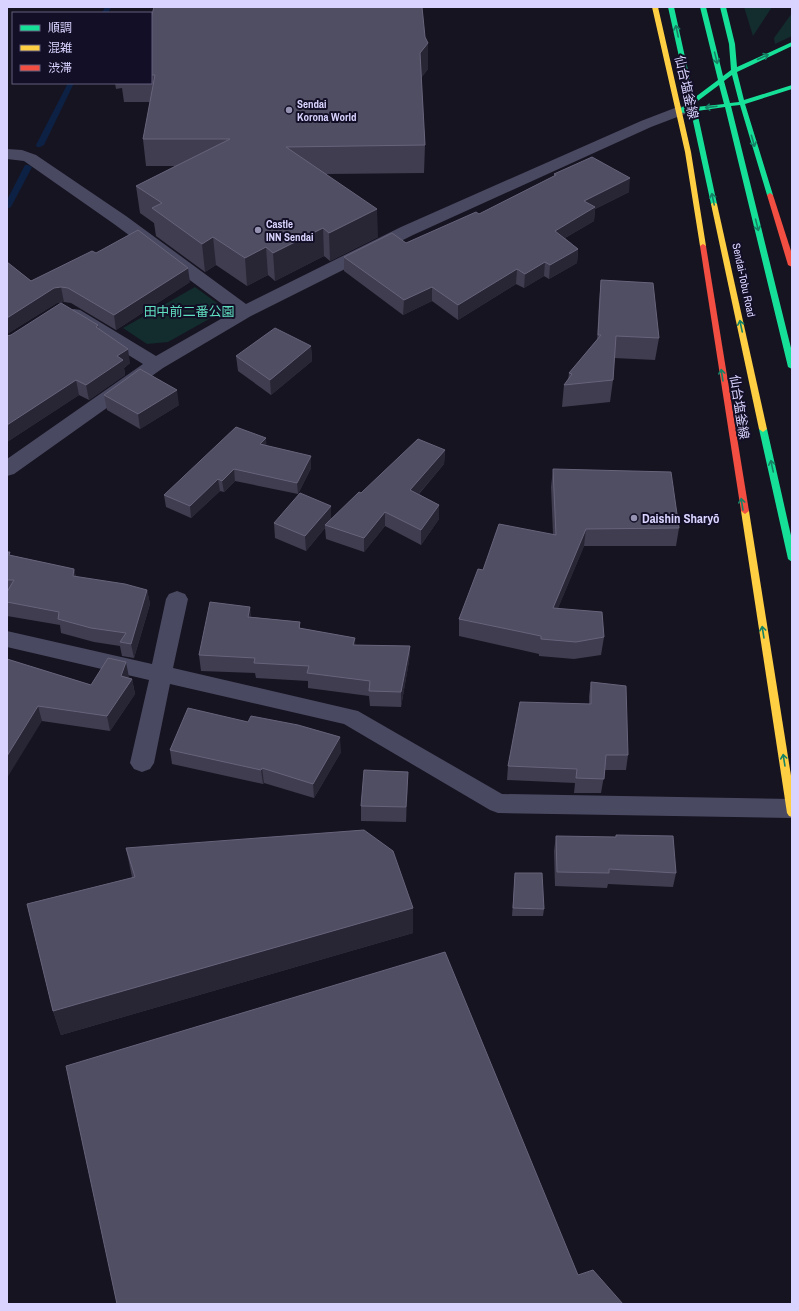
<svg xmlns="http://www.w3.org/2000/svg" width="799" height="1311" viewBox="0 0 799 1311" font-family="'Archivo Narrow','Noto Sans JP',sans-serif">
	<rect width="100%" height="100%" fill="#161421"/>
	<g fill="#132c2d">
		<polygon points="744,7 772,7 753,36"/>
		<polygon points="792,13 792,36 775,44 774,38"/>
		<polygon points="195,287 217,303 218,314 168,342 147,344 123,328"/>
	</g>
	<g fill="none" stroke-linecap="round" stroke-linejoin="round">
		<g fill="#0d2144" fill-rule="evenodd">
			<polygon points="105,7 111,7 108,13 102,13"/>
			<polygon points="68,83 74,83 44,145 40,147 37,147 36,145"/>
			<polygon points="25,165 28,165 32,167 11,207 7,209 7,200"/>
		</g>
		<g fill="#4a4962" fill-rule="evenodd">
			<polygon points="680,106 685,108 688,111 685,114 651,127 413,235 251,316 163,368 14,474 7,476 7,459 143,364 68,318 65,314 68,310 74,309 80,310 156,356 233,312 114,224 24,161 7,159 7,149 22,150 36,155 126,216 246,304 401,227 641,121"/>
			<polygon points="177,591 185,594 188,599 173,668 358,711 502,794 791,799 792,818 498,813 490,810 344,724 170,684 154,763 150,769 142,772 134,769 130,763 149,680 7,647 7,631 152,664 166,599 169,594"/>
		</g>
		<g fill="#16e098" fill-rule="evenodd">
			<path d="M668 7H674L694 98 718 80 700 7H706L723 76 731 70 729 44 720 7H726L735 44 737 67 792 42V46L737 72 744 100 792 85V89L745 104 773 195 772 196 770 197 767 195 740 105 731 106 792 352V369L788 367 725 107 697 111 717 204 714 206 711 204 691 112 680 113 677 111 689 102ZM732 75 739 102 730 103 724 81ZM719 85 724 104 696 107 695 103Z"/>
			<polygon points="763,426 767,429 792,540 792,562 788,559 759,429"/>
		</g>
		<g fill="#ffcf43" fill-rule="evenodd">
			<polygon points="652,7 658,7 691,152 706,246 703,248 700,246 685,152"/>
			<polygon points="714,202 717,204 767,429 763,432 759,429 711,204"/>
			<polygon points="745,508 749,511 792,782 792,817 789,816 787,813 741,511"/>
		</g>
		<g fill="#f24e42" fill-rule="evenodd">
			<polygon points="770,193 773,195 792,254 792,267 788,265 767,195"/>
			<polygon points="703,244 706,246 749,511 745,514 741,511 700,246"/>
		</g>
	</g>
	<g fill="#403d50">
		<polygon points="151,18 425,37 428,69 421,78 425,145 424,173 326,174 378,237 330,261 324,256 275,281 268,275 247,286 216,265 205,272 156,236 154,223 140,213 136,186 175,166 146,166 143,139 150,102 124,102 122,88 116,89 115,83 151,83"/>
		<polygon points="554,174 629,192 595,209 594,221 565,238 578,249 577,263 549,279 544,276 524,288 516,284 458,320 432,301 403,315 344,271 344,257 406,243 479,214 554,176"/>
		<polygon points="96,253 190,282 116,330 71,303 64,302 57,303 7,334 7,262 31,281"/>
		<polygon points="601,280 659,338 655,360 614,358 613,380 610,402 562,407 564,385 568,380 569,373 597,340 599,302"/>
		<polygon points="98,325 99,329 130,363 124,368 125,375 89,400 79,395 7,442 7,336"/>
		<polygon points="311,346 312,361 271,395 238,371 236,356"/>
		<polygon points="104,395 179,405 140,429 107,410"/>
		<polygon points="267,446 311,468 298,494 235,481 224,492 220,491 191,518 166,507 164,495"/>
		<polygon points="445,450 444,464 419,494 439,505 439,519 421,545 385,526 364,552 326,539 325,528 306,551 275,538 274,523 331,506 331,519 361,493"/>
		<polygon points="553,469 679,528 676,546 584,546 558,608 604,637 601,655 574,659 539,656 539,654 459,636 459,619 483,570 553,534 551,487"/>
		<polygon points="7,552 10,555 74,569 76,577 147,590 150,604 134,658 122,656 120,646 94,642 61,633 60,625 7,616"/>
		<polygon points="251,617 300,622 300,628 355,638 355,645 410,646 409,661 401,707 370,706 369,696 308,688 308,681 256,678 255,673 201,671 199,655"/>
		<polygon points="7,659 91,685 129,677 128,678 132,679 135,694 110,731 42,721"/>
		<polygon points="591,682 628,755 626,770 605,770 601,793 574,793 575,783 507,780 508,766 589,704 589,696"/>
		<polygon points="170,750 341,752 314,798 264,783 263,784 172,764"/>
		<polygon points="408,772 406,822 361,821 361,806"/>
		<polygon points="556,836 676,873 673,887 608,884 607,888 555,886 554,851"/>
		<polygon points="126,848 413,908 413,933 61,1035 53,1011 132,877"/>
		<polygon points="515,873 544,909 543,916 512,916"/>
	</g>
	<g fill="#282635">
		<polygon points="428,43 428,69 419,80 420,53"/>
		<polygon points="630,178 629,192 595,209 594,221 553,245 555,231 584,201"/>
		<polygon points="377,209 378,237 330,261 329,233"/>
		<polygon points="323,228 324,256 275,281 273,253"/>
		<polygon points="213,237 216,265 205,272 202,244"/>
		<polygon points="266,247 268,275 247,286 245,258"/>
		<polygon points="578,249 577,263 549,279 550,265"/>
		<polygon points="545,262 544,276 524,288 525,274"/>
		<polygon points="188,268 190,282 116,330 114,315"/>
		<polygon points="517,269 516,284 458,320 458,305"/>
		<polygon points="61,287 64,302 57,303 7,334 7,318 54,288"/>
		<polygon points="432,287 432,301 403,315 404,300"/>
		<polygon points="311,346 312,361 271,395 270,380"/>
		<polygon points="128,349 130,363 124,368 125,375 89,400 86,385 117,356"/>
		<polygon points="76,380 79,395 7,442 7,425"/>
		<polygon points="177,390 179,405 140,429 138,414"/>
		<polygon points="266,438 267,450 260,444"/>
		<polygon points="445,450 444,464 410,504 410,490"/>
		<polygon points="311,456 311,468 298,494 297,483"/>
		<polygon points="234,469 235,481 224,492 222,481"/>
		<polygon points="218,479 220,491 191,518 190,506"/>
		<polygon points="439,505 439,519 421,545 421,530"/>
		<polygon points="331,506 331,521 325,525 325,528 306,551 305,536"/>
		<polygon points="385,512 385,526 364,552 364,538"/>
		<polygon points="586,529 584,546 551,625 553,608"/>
		<polygon points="74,569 77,583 73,576"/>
		<polygon points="147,590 150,604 134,658 131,644"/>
		<polygon points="250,607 252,622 248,617"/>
		<polygon points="355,638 356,653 353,645"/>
		<polygon points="410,646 409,661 401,707 401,692"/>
		<polygon points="126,662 129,677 125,690 132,679 135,694 110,731 107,716 121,676"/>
		<polygon points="38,706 42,721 7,778 7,756"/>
		<polygon points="340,737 341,752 314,798 313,784"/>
		<polygon points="262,768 264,783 263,784 261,770"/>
		<polygon points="408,772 408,786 406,822 406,807"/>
		<polygon points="413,908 413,933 61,1035 53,1011"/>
	</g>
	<g fill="#504e63" stroke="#66637b">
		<polygon points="154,7 422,7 425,37 428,43 420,53 425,145 286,147 377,209 329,233 323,228 273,253 266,247 245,258 213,237 202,244 152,208 162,203 136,186 230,139 143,139 155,75 151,75 151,18"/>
		<polygon points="592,157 630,178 584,201 595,207 555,231 578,249 550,265 545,262 525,274 517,269 458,305 432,287 404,300 344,257 392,233 406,243 476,212 479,214 556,175 554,174"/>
		<polygon points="138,230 188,268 114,315 68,288 61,287 54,288 7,318 7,262 31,281 92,251 96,253"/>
		<polygon points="601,280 653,283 659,338 616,336 613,380 564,385 572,374 569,373 601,335 598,335"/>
		<polygon points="61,303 98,325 96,327 128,349 117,356 123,360 86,385 76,380 7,425 7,336 11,335"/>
		<polygon points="275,328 311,346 270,380 236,356"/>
		<polygon points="140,369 177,390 138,414 104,395"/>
		<polygon points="236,427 266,438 260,444 311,456 297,483 234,469 222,481 218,479 190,506 164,495"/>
		<polygon points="418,439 445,450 410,490 439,505 421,530 385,512 364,538 325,525 359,492 361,493"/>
		<polygon points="553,469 671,472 679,528 586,529 553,608 602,612 604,637 576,642 541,639 541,636 459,619 478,569 483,570 499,524 556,535"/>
		<polygon points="300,493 331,506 305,536 274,523"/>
		<polygon points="7,552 10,552 9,555 74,569 73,576 125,584 147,590 131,644 120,642 126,633 91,628 58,619 59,612 7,602 7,592 14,580 7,580"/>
		<polygon points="210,602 250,607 248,617 300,622 299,628 355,638 353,645 410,646 401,692 369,691 370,681 307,673 309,666 254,663 255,658 199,655"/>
		<polygon points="108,658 126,662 121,676 132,679 107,716 38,706 7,756 7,659 91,685"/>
		<polygon points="591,682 626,686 628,755 606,755 604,779 576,778 577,769 508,766 520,702 591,704"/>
		<polygon points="188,708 248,722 251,716 298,725 340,737 313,784 262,768 261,770 170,750"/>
		<polygon points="364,770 408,772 406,807 361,806"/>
		<polygon points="364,830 393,851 413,908 53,1011 27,904 135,877 126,848"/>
		<polygon points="616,835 673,836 676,873 609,869 609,873 557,872 556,836 616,837"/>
		<polygon points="515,873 542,873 544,909 513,908"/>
		<polygon points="445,952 578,1275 593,1270 623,1304 117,1304 66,1066"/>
	</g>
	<defs><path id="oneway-shaft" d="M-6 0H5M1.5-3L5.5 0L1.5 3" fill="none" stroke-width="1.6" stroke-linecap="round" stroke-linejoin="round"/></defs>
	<g stroke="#158265">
		<use href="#oneway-shaft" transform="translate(677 31) rotate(-102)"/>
		<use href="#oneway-shaft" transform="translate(763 57) rotate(-24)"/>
		<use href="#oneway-shaft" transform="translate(716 58) rotate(76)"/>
		<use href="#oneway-shaft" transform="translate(711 107) rotate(173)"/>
		<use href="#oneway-shaft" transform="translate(753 141) rotate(74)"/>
		<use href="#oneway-shaft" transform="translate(713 199) rotate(-102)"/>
		<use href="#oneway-shaft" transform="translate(757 225) rotate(76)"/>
		<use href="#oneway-shaft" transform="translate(741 326) rotate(-102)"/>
		<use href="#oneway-shaft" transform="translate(722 375) rotate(-99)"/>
		<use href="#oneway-shaft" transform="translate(772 466) rotate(-102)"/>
		<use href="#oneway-shaft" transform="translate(742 504) rotate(-99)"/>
		<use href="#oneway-shaft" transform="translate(763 632) rotate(-99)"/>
		<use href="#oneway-shaft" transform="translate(784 760) rotate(-99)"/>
	</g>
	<g fill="#9591b1" stroke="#130f26" stroke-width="1.5">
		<circle cx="289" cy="110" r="4"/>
		<circle cx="258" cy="230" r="4"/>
		<circle cx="634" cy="518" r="4"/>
	</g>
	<g text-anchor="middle" stroke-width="4" stroke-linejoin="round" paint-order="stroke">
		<g font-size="11" font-weight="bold" fill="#d9d4ff" stroke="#130f26" text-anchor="start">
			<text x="297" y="108">Sendai<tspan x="297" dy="13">Korona World</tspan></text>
			<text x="266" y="228">Castle<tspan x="266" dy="13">INN Sendai</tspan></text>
		</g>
		<g font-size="11" fill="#d9d4ff" stroke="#130f26">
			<text transform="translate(744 280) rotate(78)" y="4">Sendai-Tobu Road</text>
		</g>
		<g font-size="13" fill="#d9d4ff" stroke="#130f26">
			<text transform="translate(687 87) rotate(77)" y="5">仙台塩釜線</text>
			<text transform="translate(740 407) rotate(81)" y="5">仙台塩釜線</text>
		</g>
		<g font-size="13" fill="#5fe0c0" stroke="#130f26">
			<text x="189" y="316">田中前二番公園</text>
		</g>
		<g font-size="13" font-weight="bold" fill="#d9d4ff" stroke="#130f26" text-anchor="start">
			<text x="642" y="523">Daishin Sharyō</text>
		</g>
	</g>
	<rect width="799" height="1311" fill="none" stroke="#d9d4ff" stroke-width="16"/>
	<rect x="12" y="12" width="140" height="72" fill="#130f26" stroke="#625e7d"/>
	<rect x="20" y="25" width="20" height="6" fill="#16e098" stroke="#625e7d"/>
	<text x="48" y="32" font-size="12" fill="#d9d4ff">順調</text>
	<rect x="20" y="45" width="20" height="6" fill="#ffcf43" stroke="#625e7d"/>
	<text x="48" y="52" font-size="12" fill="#d9d4ff">混雑</text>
	<rect x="20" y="65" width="20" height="6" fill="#f24e42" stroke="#625e7d"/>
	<text x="48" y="72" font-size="12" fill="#d9d4ff">渋滞</text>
</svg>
